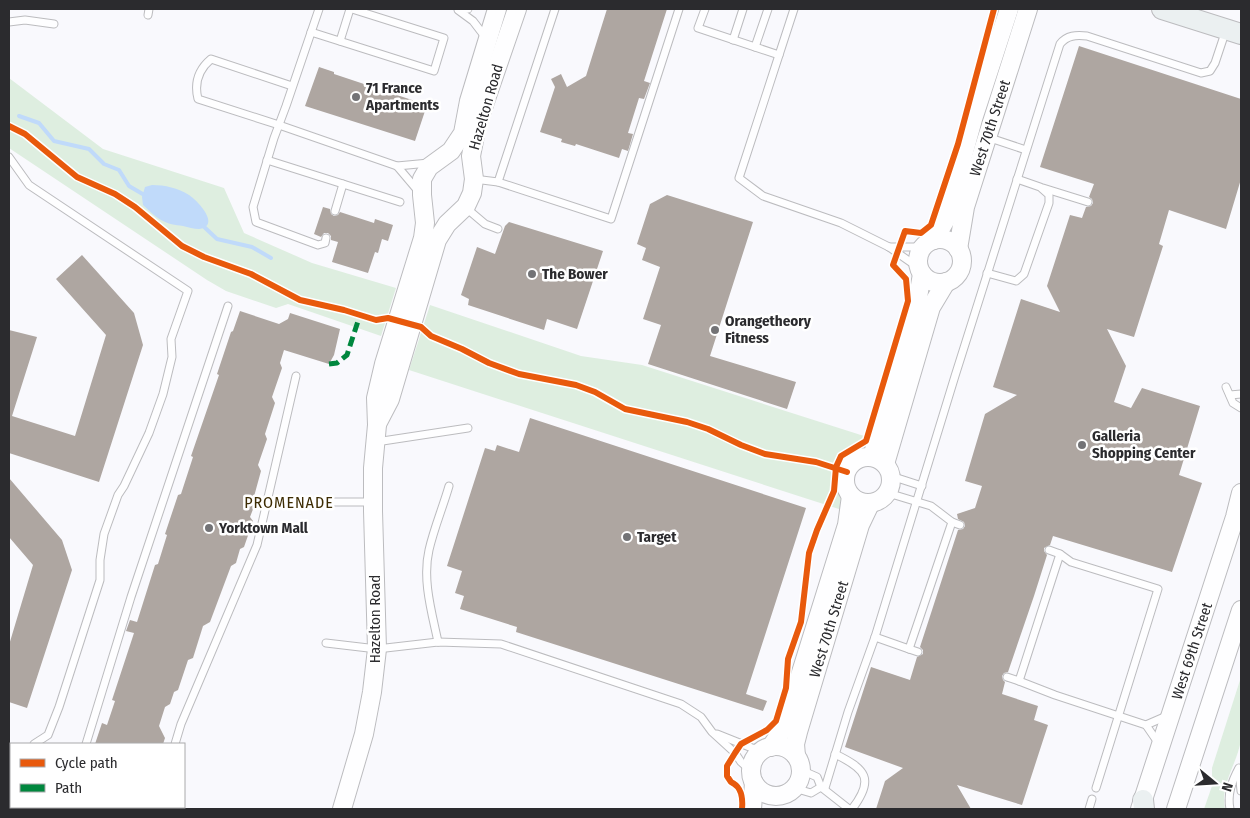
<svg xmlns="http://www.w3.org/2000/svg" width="1250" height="818" viewBox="0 0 1250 818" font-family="'Fira Sans Condensed',sans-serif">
	<rect width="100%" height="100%" fill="#f9f9fd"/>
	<g fill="#deeee0">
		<polygon points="9,78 103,149 224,188 244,233 312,263 396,288 381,336 288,304 276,308 226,291 207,280 9,148"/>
		<polygon points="430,305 581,356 642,365 864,436 847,457 839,482 842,510 409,370"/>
		<path d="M1241 677C1241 697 1244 719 1241 739 1238 763 1220 783 1225 809H1204L1212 786V768Z"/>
	</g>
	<path fill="#c0dafa" d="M152 185C165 185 178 188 189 195 197 200 222 226 199 229 194 229 188 227 183 226 175 225 168 224 161 220 154 216 149 210 143 205L142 197 145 187Z"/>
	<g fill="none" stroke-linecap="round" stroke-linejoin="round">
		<g stroke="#c0dafa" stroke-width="4">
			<polyline points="19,116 39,123 54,141 89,149 104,164 119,170 129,186 146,196"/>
			<polyline points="201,224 217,239 252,247 271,258"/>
		</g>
	</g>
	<g fill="#aea6a1">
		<polygon points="607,9 667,9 644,81 650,83 644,99 639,98 628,133 633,134 628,151 622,149 619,158 576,144 575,146 561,142 562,139 540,132 555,87 551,79 561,74 567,87 586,76"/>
		<polygon points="1079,46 1241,99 1241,179 1226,229 1169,210 1159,244 1163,246 1134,337 1107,329 1126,366 1114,402 1131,408 1142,388 1200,406 1179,475 1202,483 1172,572 1053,536 1050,545 1044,548 1044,551 1047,555 1034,596 1008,672 1004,673 1002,676 1003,680 1005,682 1002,694 1038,706 1034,720 1048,725 1022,805 957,785 971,809 876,809 885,781 903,768 845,747 871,667 910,680 917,657 923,654 923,650 920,647 958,530 963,529 965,526 964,522 958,519 957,514 975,508 982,486 965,481 985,414 1017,395 993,387 1021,299 1060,312 1047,286 1070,215 1082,218 1086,207 1091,206 1093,203 1092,199 1089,197 1094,184 1040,167"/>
		<polygon points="319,67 334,72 334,74 427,105 415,141 305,106"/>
		<polygon points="667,195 753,222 710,356 796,382 787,409 648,364 661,325 643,319 660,267 642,260 646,248 637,244 650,204"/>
		<polygon points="323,207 330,209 331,214 334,216 338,215 340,212 374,223 375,219 393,225 388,241 382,239 378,253 375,252 368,273 332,262 338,242 331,240 331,236 328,233 324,233 321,237 314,234"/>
		<polygon points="509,222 603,251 577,329 547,319 544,330 468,305 469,299 461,295 477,247 495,254 505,226"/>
		<polygon points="82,255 134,313 143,345 99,482 9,453 9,330 37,337 12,416 75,436 106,335 56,279"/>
		<polygon points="240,311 279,324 288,319 290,313 340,329 334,355 329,364 284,350 280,363 282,368 272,397 275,403 265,434 267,439 258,465 261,471 253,500 255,504 250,517 253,521 244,547 240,549 236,563 231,566 210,622 203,626 193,658 188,660 178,690 174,692 170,704 165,707 159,726 165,738 163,744 95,744 102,723 107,725 115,701 112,700 134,633 126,631 130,620 137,622 155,565 158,564 167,535 165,534 178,495 181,494 193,457 191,456 219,375 217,374 231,332 233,331"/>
		<polygon points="530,418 806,508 746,694 767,701 763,711 516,632 517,627 460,609 464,596 455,593 462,571 447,566 485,448 495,451 497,445 519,452"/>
		<polygon points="9,478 62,540 72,570 27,708 9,702 9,645 33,565 9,537"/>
	</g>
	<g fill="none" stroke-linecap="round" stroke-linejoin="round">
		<g stroke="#bcbcbf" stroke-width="9">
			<g id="service">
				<polyline points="319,9 286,106 274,138 253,207 256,222 318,245 325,243 326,238"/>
				<polyline points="468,9 458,10 473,21 486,38"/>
				<polyline points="555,9 498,182 611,219 679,9"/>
				<polyline points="705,9 698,28 779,55"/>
				<polyline points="794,9 739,178 763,196 841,223 889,247 919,268"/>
				<polyline points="148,15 149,9"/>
				<polyline points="9,22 25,20 54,24"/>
				<polyline points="311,32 434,71 444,38 352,9"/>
				<polyline points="733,40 743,9"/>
				<polyline points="340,41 350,9"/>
				<polyline points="755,47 768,9"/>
				<path d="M292 86 211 59C198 70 194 83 198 99L279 125 397 166"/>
				<polyline points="987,137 1026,150"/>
				<polyline points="9,157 29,185 188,291 171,339 172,357 163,394 149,433 124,486 118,495 104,534 100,560 100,580 59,707 48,735 34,744"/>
				<polyline points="267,160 400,202"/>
				<polyline points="474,179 498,182"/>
				<polyline points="1043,188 1088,202"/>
				<polyline points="419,192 397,166 429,163"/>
				<polyline points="465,207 485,224 498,229"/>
				<polyline points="335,211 343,184"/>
				<polyline points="889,247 923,247"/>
				<polyline points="987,273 1016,281 1024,274 1049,203 1049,195 1040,187 1017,179"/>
				<polyline points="1226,387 1233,403 1241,408"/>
				<polyline points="1230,395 1241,394"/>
				<polyline points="376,442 468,428"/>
				<polyline points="891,476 922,486"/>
				<polyline points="327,502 372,502"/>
				<polyline points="952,522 960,525"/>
				<polyline points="1049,550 1060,554 1071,562 1158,589 1096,788"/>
				<polyline points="1060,554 1019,681 1055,695 1146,725 1159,744"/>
				<polyline points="875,637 909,649 952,522 931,506 888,493"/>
				<path d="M438 642C432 613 422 580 429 550 434 528 443 507 449 486"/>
				<polyline points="326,643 377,649 438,642 501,644 681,704 701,717 712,732 735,753 741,762 751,771"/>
				<polyline points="909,649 918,652"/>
				<polyline points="1007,677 1019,681"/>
				<polyline points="1146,725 1169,715"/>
				<polyline points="717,734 752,748 763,750"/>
				<polyline points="86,744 131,597 228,306"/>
				<polyline points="175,744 181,724 257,545 296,376"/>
				<polyline points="9,749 11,749"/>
				<path d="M835 754C866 769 875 779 852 809"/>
				<polyline points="1239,769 1241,791"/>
				<polyline points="801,770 817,777 821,787 849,809"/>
				<polyline points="794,788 811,793 821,787"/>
				<path d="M825 788 848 712 875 637 955 376 1060 44C1067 35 1076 35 1087 36L1201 73 1210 71 1215 63 1226 30"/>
				<polyline points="128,807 135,809"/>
				<polyline points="56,809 57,807"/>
				<polyline points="151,809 152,807"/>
				<polyline points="1089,809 1092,799"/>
				<path d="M1230 809C1227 794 1232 781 1239 768"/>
			</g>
		</g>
		<g stroke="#bcbcbf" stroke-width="20">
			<g id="tertiary">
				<circle cx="940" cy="261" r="22"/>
				<polyline points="934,240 945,221 973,119 1009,9"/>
				<polyline points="958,249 965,207 1028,9"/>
				<polyline points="378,422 390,399 437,240 447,224 466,206 472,193 474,179 471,156 477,125 517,9"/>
				<circle cx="868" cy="480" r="23"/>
				<polyline points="872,457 917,303 922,274"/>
				<polyline points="885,464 931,307 946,282"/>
				<circle cx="776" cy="771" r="25"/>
				<polyline points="771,747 784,727 847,525 851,496"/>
				<polyline points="796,756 795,744 798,732 860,525 870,504"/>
				<polyline points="9,797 11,798"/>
				<polyline points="26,807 30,809"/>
				<polyline points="342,809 364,734 372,692 377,649 373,511 373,468 377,425 376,398 384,364 423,238 425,223 422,195 422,179 429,167 451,151 463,133 469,101 497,9"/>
				<polyline points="752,809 754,783"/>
				<polyline points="1140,809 1235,517 1241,493"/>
				<polyline points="1176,809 1241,610"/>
			</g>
		</g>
		<g stroke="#bcbcbf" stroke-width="22">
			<g id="secondary">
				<polyline points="1162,9 1241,34"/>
				<polyline points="1143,800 1144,809"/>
			</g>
		</g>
		<use href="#service" stroke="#fefeff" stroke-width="7"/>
		<use href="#tertiary" stroke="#fefeff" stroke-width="18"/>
		<use href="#secondary" stroke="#ebf0f1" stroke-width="20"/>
		<polyline stroke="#00873e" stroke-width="5" stroke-dasharray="10 5" stroke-linecap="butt" points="329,364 337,363 347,355 360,315"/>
		<g stroke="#fff" stroke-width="9">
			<g id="cycleway">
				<polyline points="9,126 25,134 77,177 115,194 135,207 182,246 204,257 251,274 300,300 344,310 376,320 388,318 421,327 431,336 462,349 489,363 519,374 576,385 595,392 625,409 687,422 708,429 741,445 765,454 816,462 847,472"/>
				<path d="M742 809C743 798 742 787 731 782L727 776V766L735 753 741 744 767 730 776 721 786 688 788 659 801 622 809 553 817 530 834 491 836 467 841 456 866 441 908 301 906 279 893 265 905 231 921 233 931 225 958 144 994 9"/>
			</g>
		</g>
		<use href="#cycleway" stroke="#e8590c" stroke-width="6"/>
	</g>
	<g fill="#737376" stroke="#fff" stroke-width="2">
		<circle cx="356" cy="97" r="5"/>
		<circle cx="532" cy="274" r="5"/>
		<circle cx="715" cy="330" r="5"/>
		<circle cx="1082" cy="445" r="5"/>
		<circle cx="209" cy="528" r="5"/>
		<circle cx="627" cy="537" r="5"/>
	</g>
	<g text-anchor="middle" stroke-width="5" stroke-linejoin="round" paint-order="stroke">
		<g font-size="15" font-weight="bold" fill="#2b2b2e" stroke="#fff" text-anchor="start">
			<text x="366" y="93">71 France<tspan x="366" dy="17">Apartments</tspan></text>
			<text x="542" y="279">The Bower</text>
			<text x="725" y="326">Orangetheory<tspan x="725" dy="17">Fitness</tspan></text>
			<text x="1092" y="441">Galleria<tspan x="1092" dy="17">Shopping Center</tspan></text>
			<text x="219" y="533">Yorktown Mall</text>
			<text x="637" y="542">Target</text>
		</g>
		<g font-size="15" fill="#2b2b2e" stroke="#fff">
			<text transform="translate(486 107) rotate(-74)" y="5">Hazelton Road</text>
			<text transform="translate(990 128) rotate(-72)" y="5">West 70th Street</text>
			<text transform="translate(375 619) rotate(-90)" y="5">Hazelton Road</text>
			<text transform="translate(829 629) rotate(-73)" y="5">West 70th Street</text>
			<text transform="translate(1192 651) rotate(-72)" y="5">West 69th Street</text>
		</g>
		<g font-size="16" letter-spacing="1" fill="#3d2c03" stroke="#fff">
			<text x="289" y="508">PROMENADE</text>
		</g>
	</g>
	<rect width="1250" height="818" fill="none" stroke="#2b2b2e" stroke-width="20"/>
	<rect x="10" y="743" width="175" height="65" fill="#ffffff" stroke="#aaaaab"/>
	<rect x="20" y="759" width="25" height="8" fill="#e8590c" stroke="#aaaaab"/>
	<text x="55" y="768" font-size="15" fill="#2b2b2e">Cycle path</text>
	<rect x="20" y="784" width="25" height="8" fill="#00873e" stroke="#aaaaab"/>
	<text x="55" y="793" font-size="15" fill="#2b2b2e">Path</text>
	<g transform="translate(1215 783) rotate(108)" stroke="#ffffff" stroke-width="4" paint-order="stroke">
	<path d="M0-4L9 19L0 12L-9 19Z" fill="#2b2b2e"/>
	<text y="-8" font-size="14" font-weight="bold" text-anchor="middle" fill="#2b2b2e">N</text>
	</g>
</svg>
